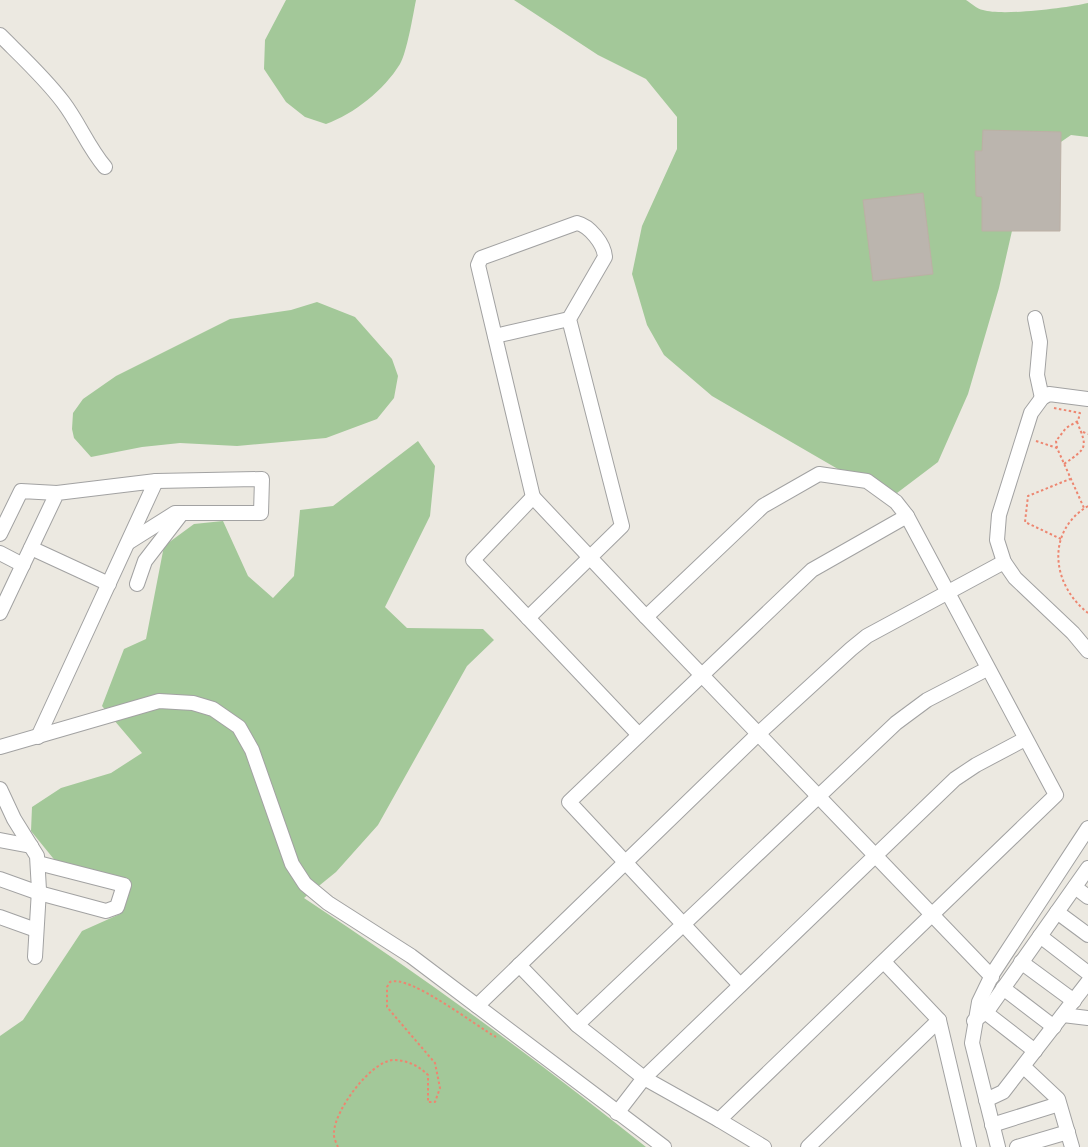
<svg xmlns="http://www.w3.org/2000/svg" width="1088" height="1147" viewBox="0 0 1088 1147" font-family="Lato,sans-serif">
	<rect width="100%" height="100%" fill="#ece9e1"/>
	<g fill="#a3c899">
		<path d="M286 0H416C413 15 407 52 400 64 384 90 354 114 326 124L305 117 286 102 264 69 265 40Z"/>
		<path d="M514 0H966C971 3 977 9 983 10 1002 16 1067 8 1088 3V137L1071 135 1042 155 1019 200 999 288 968 394 938 462 897 493 862 483 712 396 664 355 647 325 632 274 642 226 677 149V117L646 79 598 55Z"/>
		<polygon points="317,302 355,317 392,359 398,376 394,398 377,419 326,438 237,446 180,443 142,447 91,457 74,438 72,429 73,413 83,399 116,376 230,319 291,310"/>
		<path d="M418 441 435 466 430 516 385 607 407 628 483 629 494 640 467 666 378 825 336 872 304 898C422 976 536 1059 646 1147H0V1036L23 1020 82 931 120 914 130 883 57 863 31 831 32 807 61 788 111 773 142 753 102 706 124 649 146 639 164 546 194 524 223 521 248 576 273 598 294 576 300 510 333 506Z"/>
	</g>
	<g fill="#bbb5ae" stroke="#bcb0a5">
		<polygon points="983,130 1061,132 1060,231 982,231 982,197 976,196 975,151 982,151"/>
		<polygon points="923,193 933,274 873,281 863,200"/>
	</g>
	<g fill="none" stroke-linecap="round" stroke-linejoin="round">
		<g stroke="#a2a2a2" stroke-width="16">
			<g id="minor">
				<path d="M0 35C22 57 45 78 63 102 79 123 88 147 105 167"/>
				<polyline points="1035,318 1040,342 1037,375 1042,398"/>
				<polyline points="495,336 569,319"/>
				<polyline points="1088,399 1049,394 1042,398 1031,413 999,515 997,540 1004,562 1015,578 1073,633 1088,651"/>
				<polyline points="907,516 896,502 867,481 819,474 763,506 646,617 992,977"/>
				<polyline points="0,534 21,491 57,493"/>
				<polyline points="129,542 175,513 261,513 262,479 156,481"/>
				<polyline points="31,548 109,584"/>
				<polyline points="0,553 23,565"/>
				<polyline points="137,584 145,561 182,513"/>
				<polyline points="0,613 57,493 156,481 38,737"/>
				<path d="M528 618 622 526 569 319 605 257C604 244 590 226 577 223L481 258 478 265 533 497"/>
				<polyline points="639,735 473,560 533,497 646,617"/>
				<polyline points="0,747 159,701 193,703 213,709 239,727 252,750 292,864 305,884 328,903 411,956 664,1147"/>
				<polyline points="0,789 14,819 37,856 39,890 35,957"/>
				<polyline points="0,840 31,846"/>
				<polyline points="0,879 39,893 106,911 117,907 124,885 38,863"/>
				<polyline points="1075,887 1088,897"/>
				<polyline points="1057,912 1088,935"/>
				<polyline points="0,917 36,930"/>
				<polyline points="1040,936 1088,973"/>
				<polyline points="884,962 939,1020 969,1147"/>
				<polyline points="1021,962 1074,1001"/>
				<polyline points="519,965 577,1025"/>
				<path d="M740 985C683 924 626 863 569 802L812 570 907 516 1056 795 719 1120 644 1078 577 1025 896 723 927 700 987 669"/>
				<polyline points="1003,988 1054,1027"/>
				<polyline points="477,1006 758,734 851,649 867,636 1004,562"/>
				<polyline points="985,1012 1035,1051"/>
				<polyline points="1063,1015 1088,1018"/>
				<polyline points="974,1021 988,1010 1088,868"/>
				<polyline points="1024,1067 1058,1099 1072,1147"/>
				<polyline points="986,1100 1003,1092 1088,982"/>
				<polyline points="617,1113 644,1078 955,779 976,765 1025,739"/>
				<polyline points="719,1120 764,1147"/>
				<polyline points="992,1125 1059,1104"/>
				<polyline points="808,1147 939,1020"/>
				<polyline points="998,1147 972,1043 979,1002 993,973 1088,828"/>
				<polyline points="1017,1147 1068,1132"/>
			</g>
		</g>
		<g stroke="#ed8670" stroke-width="2" stroke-dasharray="2.5 2.5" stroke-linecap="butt">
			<polyline points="1054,408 1080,413 1078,421 1066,428 1056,441 1057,448 1084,508"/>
			<polyline points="1083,432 1088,434"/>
			<polyline points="1036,441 1057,448"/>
			<path d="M1064 464C1087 448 1088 448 1077 422"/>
			<path d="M1088 506C1045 532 1052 585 1088 613"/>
			<polyline points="1061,539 1025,522 1028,496 1070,479"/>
			<path d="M338 1147C336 1143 333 1136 334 1132 335 1110 370 1062 393 1060 407 1060 419 1066 428 1075V1102H435L440 1088 435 1063 387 1007V987L390 982C409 974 476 1026 496 1037"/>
		</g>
		<use href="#minor" stroke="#fff" stroke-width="14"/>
	</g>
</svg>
